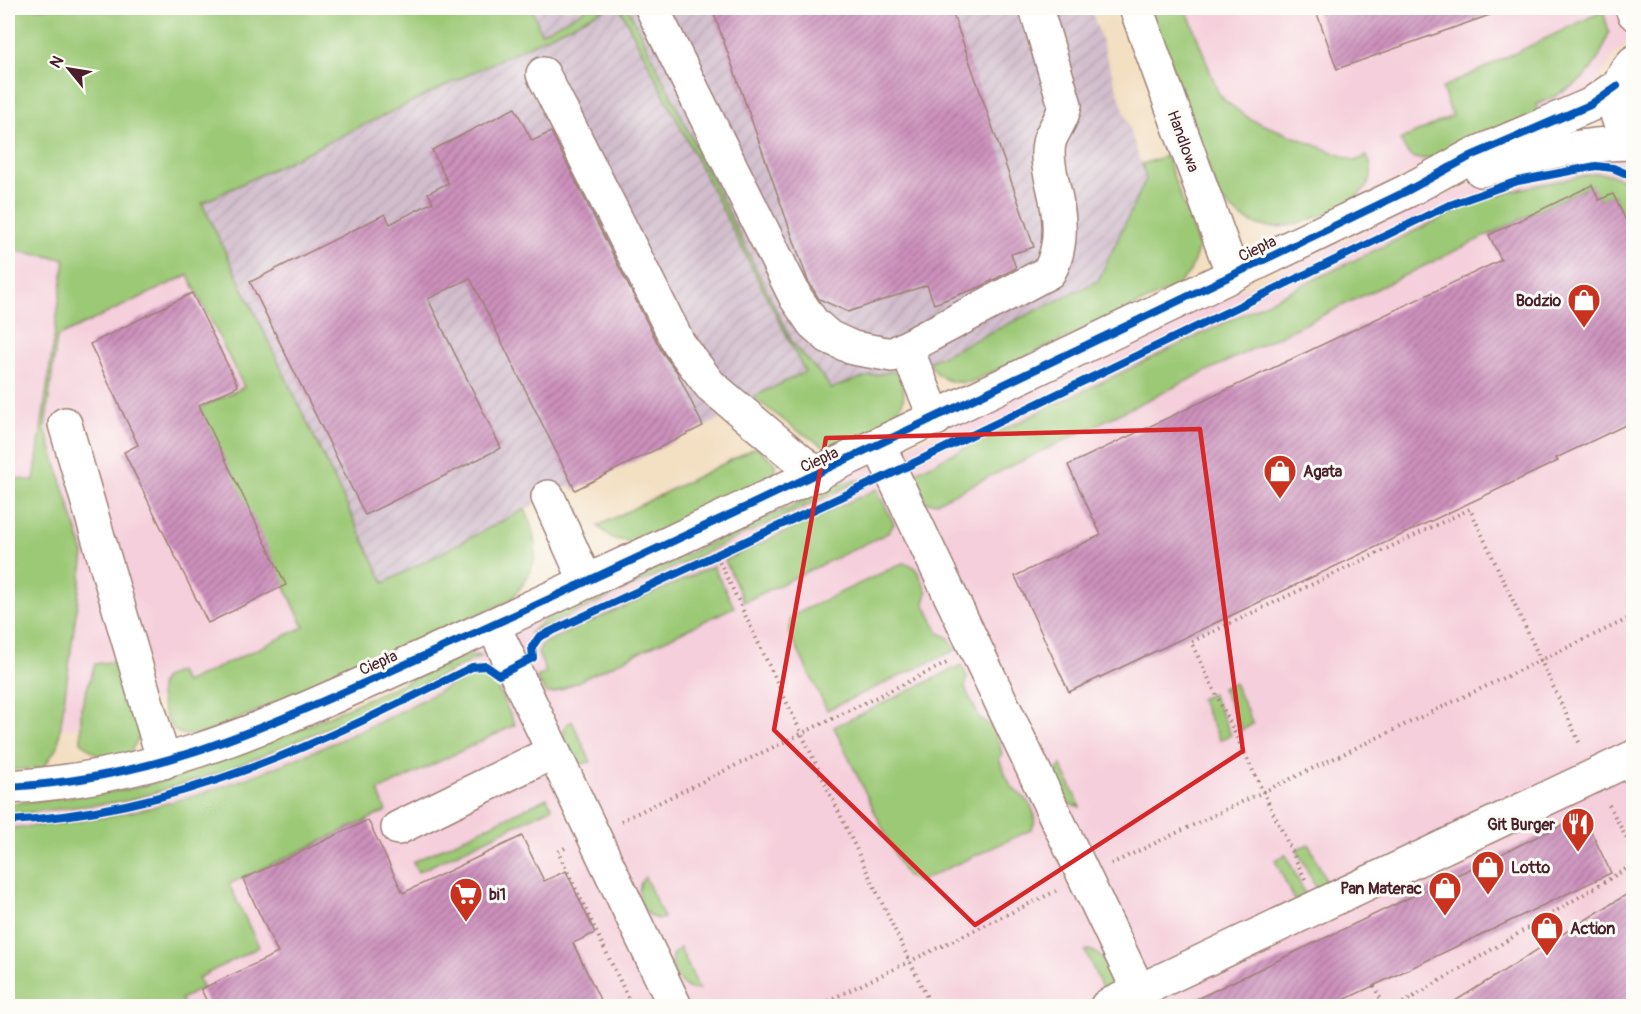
<svg xmlns="http://www.w3.org/2000/svg" width="1641" height="1014" viewBox="0 0 1641 1014" font-family="Pangolin,sans-serif">
	<defs>
		<pattern id="industrial-furrows" width="10" height="10" patternUnits="userSpaceOnUse" patternTransform="scale(1.5)"><rect width="10" height="10" fill="#d1bdcc"/><path d="M-1 1l2-2M0 10L10 0M9 11l2-2" fill="none" stroke="#b5a2af"/></pattern>
		<pattern id="building-hatch" width="6" height="6" patternUnits="userSpaceOnUse" patternTransform="scale(1.5)"><rect width="6" height="6" fill="#cc91bc"/><path d="M-1 1l2-2M0 6l6-6M5 7l2-2" fill="none" stroke="#a87699"/></pattern>
	</defs>
	<rect width="100%" height="100%" fill="#fdfcf7"/>
	<filter id="ink" filterUnits="userSpaceOnUse"><feTurbulence type="fractalNoise" baseFrequency=".0167" numOctaves="2"/><feDisplacementMap in="SourceGraphic" scale="12" xChannelSelector="R" yChannelSelector="G"/><feConvolveMatrix kernelMatrix="1 2 1 2 8 2 1 2 1" color-interpolation-filters="sRGB"/></filter>
	<filter id="wash" filterUnits="userSpaceOnUse"><feTurbulence type="fractalNoise" baseFrequency=".008" numOctaves="4" result="noise"/><feDisplacementMap in="SourceGraphic" scale="24" xChannelSelector="R" yChannelSelector="G"/><feGaussianBlur stdDeviation="1.35" result="paint"/><feColorMatrix in="noise" values="0 0 0 0 0 0 0 0 0 0 0 0 0 0 0 0 0 1.4 0 .05"/><feComposite in="paint" operator="in"/></filter>
	<g filter="url(#wash)">
		<rect width="100%" height="100%" fill="#f3dfc2"/>
		<g fill="#f5cfdb">
			<polygon points="1150,8 1633,8 1633,39 1615,53 1594,87 1303,224 1286,229 1268,229 1248,223 1219,199"/>
			<polygon points="1620,158 1633,164 1633,1006 8,1006 8,804 125,790 153,785 221,762 369,699 459,658 1422,204 1506,172"/>
			<polygon points="202,203 392,600 121,715 71,728 8,731 8,250 87,262"/>
		</g>
		<polygon fill="url(#industrial-furrows)" points="521,8 1091,8 1146,179 1098,281 825,413 806,377 575,490 573,485 548,497 384,583 202,203 534,44"/>
		<g fill="#9cc976" stroke="#737450" stroke-width="1.5">
			<path d="M8 8H532L541 33 585 10 584 8H607L202 203 384 583 525 509C542 550 538 568 510 601L206 733C196 735 187 737 177 732 165 724 155 691 163 679L178 671 185 683 304 627 200 408 244 387 188 275 57 337 45 428 84 554 58 746 43 768 8 770V477L34 481 65 259 8 250Z"/>
			<path d="M620 8H628L791 340C803 359 820 369 831 389 843 383 883 371 897 372 925 418 861 436 830 450L795 429 753 397 805 372Z"/>
			<path d="M1150 8H1186L1218 92 1225 101 1252 120 1355 161 1367 156C1371 164 1373 173 1369 182 1360 205 1294 229 1271 227 1249 226 1234 213 1220 198Z"/>
			<path d="M1603 11 1609 32C1596 76 1575 88 1536 105L1540 117C1516 126 1436 165 1415 158 1407 155 1404 147 1400 140L1452 116 1442 88Z"/>
			<path d="M1166 156 1199 247 1190 271 1176 287 971 382C952 384 938 380 929 362L1098 281 1146 179 1142 164Z"/>
			<polygon points="1597,173 1609,174 1633,184 1633,237 1613,194 1599,200 1591,185 935,503 926,502 913,473 1473,203 1524,188"/>
			<polygon points="757,447 774,462 777,476 633,543 612,538 598,526"/>
			<polygon points="855,480 862,480 529,634 547,618 839,484"/>
			<polygon points="877,489 894,524 888,533 744,602 725,560"/>
			<path d="M903 563C918 563 921 580 927 592L924 603 939 633 949 638 956 650 827 710 790 634V620L797 613Z"/>
			<polygon points="713,566 734,607 554,693 546,693 536,678 546,672 538,653 542,644"/>
			<polygon points="471,655 482,656 373,709 222,772 127,801 8,815 8,804 125,790 180,776 273,741 459,658"/>
			<polygon points="118,661 142,733 129,754 103,760 81,742 81,708 95,664"/>
			<path d="M962 665 967 677 965 688 980 719 990 725 1000 745 1002 754 999 759C1003 767 1008 785 1015 790 1026 798 1042 814 1031 830L918 882 907 876 901 867 834 727Z"/>
			<path d="M481 671 493 678 515 725 378 791 386 811 229 884 259 947 198 978 203 988 181 999 185 1006H8V828C143 822 258 779 379 722 413 706 446 686 481 671Z"/>
			<polygon points="1234,683 1253,724 1242,730 1222,688"/>
			<polygon points="1212,694 1231,735 1220,740 1200,699"/>
			<polygon points="572,721 591,762 581,764 575,761 563,735 566,725"/>
			<path d="M1061 765 1080 807 1067 803C1061 791 1049 776 1061 765Z"/>
			<polygon points="547,798 552,808 418,872 413,862"/>
			<polygon points="1309,844 1328,885 1317,890 1297,849"/>
			<polygon points="1286,855 1306,896 1295,901 1275,860"/>
			<path d="M645 877 664 918C644 924 631 890 645 877Z"/>
			<path d="M680 948 699 989C683 993 669 970 672 955Z"/>
			<path d="M1088 950C1103 952 1112 971 1111 985L1104 992 1085 951Z"/>
		</g>
		<g id="blocks">
			<g fill="url(#building-hatch)">
				<polygon points="712,8 951,8 1034,247 1011,254 1016,268 980,287 934,304 927,285 848,312 819,299 808,281"/>
				<polygon points="1315,8 1500,8 1501,11 1337,69"/>
				<polygon points="515,108 532,141 551,132 662,352 677,372 703,426 575,490 470,278 428,299 501,448 365,515 250,282 385,214 390,224 433,202 428,193 448,183 432,150"/>
				<polygon points="1592,185 1599,200 1613,194 1634,237 1634,421 1556,458 1558,461 1069,692 1015,576 1101,535 1068,465 1501,260 1489,235"/>
				<polygon points="192,293 238,386 199,405 286,585 208,623 124,452 138,445 90,344"/>
				<polygon points="1583,815 1611,873 1331,1006 1182,1006"/>
				<polygon points="368,820 403,893 522,836 544,881 566,871 595,933 573,943 603,1006 209,1006 201,989 278,953 243,879"/>
				<polygon points="1634,890 1634,1006 1447,1006 1611,904"/>
			</g>
		</g>
	</g>
	<g filter="url(#ink)">
		<use href="#blocks" fill-opacity="0" stroke="#9e7f76" stroke-width="1.5"/>
		<g fill="none" stroke-linecap="round" stroke-linejoin="round">
			<g stroke="#9e7f76" stroke-width="36">
				<g id="minor">
					<path d="M652 8 796 298 813 323 829 337 853 348 892 355 1049 272C1064 245 1060 214 1053 185 1050 172 1046 157 1049 143 1051 132 1062 122 1065 105L1036 8"/>
					<polyline points="1136,8 1233,275"/>
					<polyline points="1632,8 1634,13"/>
					<path d="M1634 62C1610 87 1609 117 1634 142"/>
					<polyline points="543,74 679,344 710,385 817,475"/>
					<path d="M1481 170C1531 155 1581 143 1634 143"/>
					<polyline points="906,348 936,419"/>
					<polyline points="65,424 164,762"/>
					<polyline points="879,446 1139,991 1634,757"/>
					<polyline points="548,497 586,582"/>
					<polyline points="493,625 675,1006"/>
					<path d="M8 787C150 779 252 733 380 676 452 643 525 611 596 577 868 451 1137 321 1407 191L1471 156 1590 105 1617 86"/>
					<polyline points="398,828 553,752"/>
					<polyline points="1107,1006 1139,991"/>
				</g>
			</g>
			<g stroke="#9e7f76" stroke-width="4" stroke-dasharray="1.5 4.5" stroke-linecap="butt">
				<polyline points="717,556 931,1006"/>
				<polyline points="1609,805 1634,853"/>
				<polyline points="621,821 949,662"/>
				<polyline points="565,848 558,852 632,1006"/>
				<polyline points="1111,864 1634,616"/>
				<polyline points="1305,879 1191,642 1470,509 1581,746"/>
				<polyline points="1374,986 1384,1006"/>
				<polyline points="817,1006 1056,891"/>
				<polyline points="1398,1006 1634,864"/>
			</g>
			<use href="#minor" stroke="#fff" stroke-width="33"/>
			<g stroke="#fdfcf7" stroke-width="11">
				<g id="cycleway">
					<path d="M8 787C150 779 252 733 380 676 452 643 525 611 596 577 868 451 1137 321 1407 191L1471 156 1590 105 1617 86"/>
					<path d="M8 821C177 813 323 742 472 667L486 666 499 675 533 658 532 647 539 637 893 473 1447 206 1518 181 1596 166 1613 168 1634 177"/>
				</g>
			</g>
			<use href="#cycleway" stroke="#0057b8" stroke-width="8"/>
		</g>
	</g>
	<path fill="none" stroke="#d62828" stroke-width="4.5" stroke-linejoin="round" d="M1200 429 1243 751 975 925 774 730 826 438Z"/>
	<defs>
		<g id="shop-pin" transform="scale(1.725)"><path d="M0 17L-7.5 6A9.5 9.5 0 1 1 7.5 6Z" fill="#c8321e" stroke="#fdfcf7"/><path d="M-5-2.5h2.3a2.7 3.5 0 0 1 5.4 0H5L5.5 6h-11ZM-1.5-2.5h3a1.5 2.3 0 0 0-3 0Z" fill="#fff"/></g>
		<g id="restaurant-pin" transform="scale(1.725)"><path d="M0 17L-7.5 6A9.5 9.5 0 1 1 7.5 6Z" fill="#c8321e" stroke="#fdfcf7"/><path d="M-5-6h1v4h1v-4h1v4h1v-4h1v5L-1.5 .5V6h-2V.5L-5-1ZM5-6V6H3V1.5H1.5Q1.5-4 5-6Z" fill="#fff"/></g>
		<g id="supermarket-pin" transform="scale(1.725)"><path d="M0 17L-7.5 6A9.5 9.5 0 1 1 7.5 6Z" fill="#c8321e" stroke="#fdfcf7"/><path d="M-6-5.5h2.5l.6 2H6L4.5 2H-2.5L-4.4-4H-6ZM-1.5 3.2a1.3 1.3 0 1 0 .1 0ZM3 3.2a1.3 1.3 0 1 0 .1 0Z" fill="#fff"/></g>
	</defs>
	<g fill-rule="evenodd">
		<use href="#shop-pin" x="1584" y="300"/>
		<use href="#shop-pin" x="1280" y="471"/>
		<use href="#restaurant-pin" x="1578" y="824"/>
		<use href="#shop-pin" x="1488" y="867"/>
		<use href="#shop-pin" x="1445" y="888"/>
		<use href="#supermarket-pin" x="466" y="894"/>
		<use href="#shop-pin" x="1547" y="928"/>
	</g>
	<g text-anchor="middle" stroke-width="6" stroke-linejoin="round" paint-order="stroke">
		<g font-size="16" fill="#4a1f2b" stroke="#fdfcf7">
			<text transform="translate(1184 141) rotate(70)" y="6">Handlowa</text>
			<text transform="translate(1257 248) rotate(-26)" y="6">Ciepła</text>
			<text transform="translate(819 459) rotate(-25)" y="6">Ciepła</text>
			<text transform="translate(378 662) rotate(-24)" y="6">Ciepła</text>
		</g>
		<g font-size="16" font-weight="bold" fill="#4a1f2b" stroke="#fdfcf7" text-anchor="start">
			<text x="1561" y="306" text-anchor="end">Bodzio</text>
			<text x="1303" y="477">Agata</text>
			<text x="1555" y="830" text-anchor="end">Git Burger</text>
			<text x="1511" y="873">Lotto</text>
			<text x="1422" y="894" text-anchor="end">Pan Materac</text>
			<text x="489" y="900">bi1</text>
			<text x="1570" y="934">Action</text>
		</g>
	</g>
	<rect width="1641" height="1014" fill="none" stroke="#fdfcf7" stroke-width="30"/>
	<g transform="translate(69 69) rotate(300)" stroke="#fdfcf7" stroke-width="4.5" paint-order="stroke">
	<path d="M0-4.5L10 22L0 15L-10 22Z" fill="#4a1f2b"/>
	<text y="-9" font-size="16" font-weight="bold" text-anchor="middle" fill="#4a1f2b">N</text>
	</g>
</svg>
